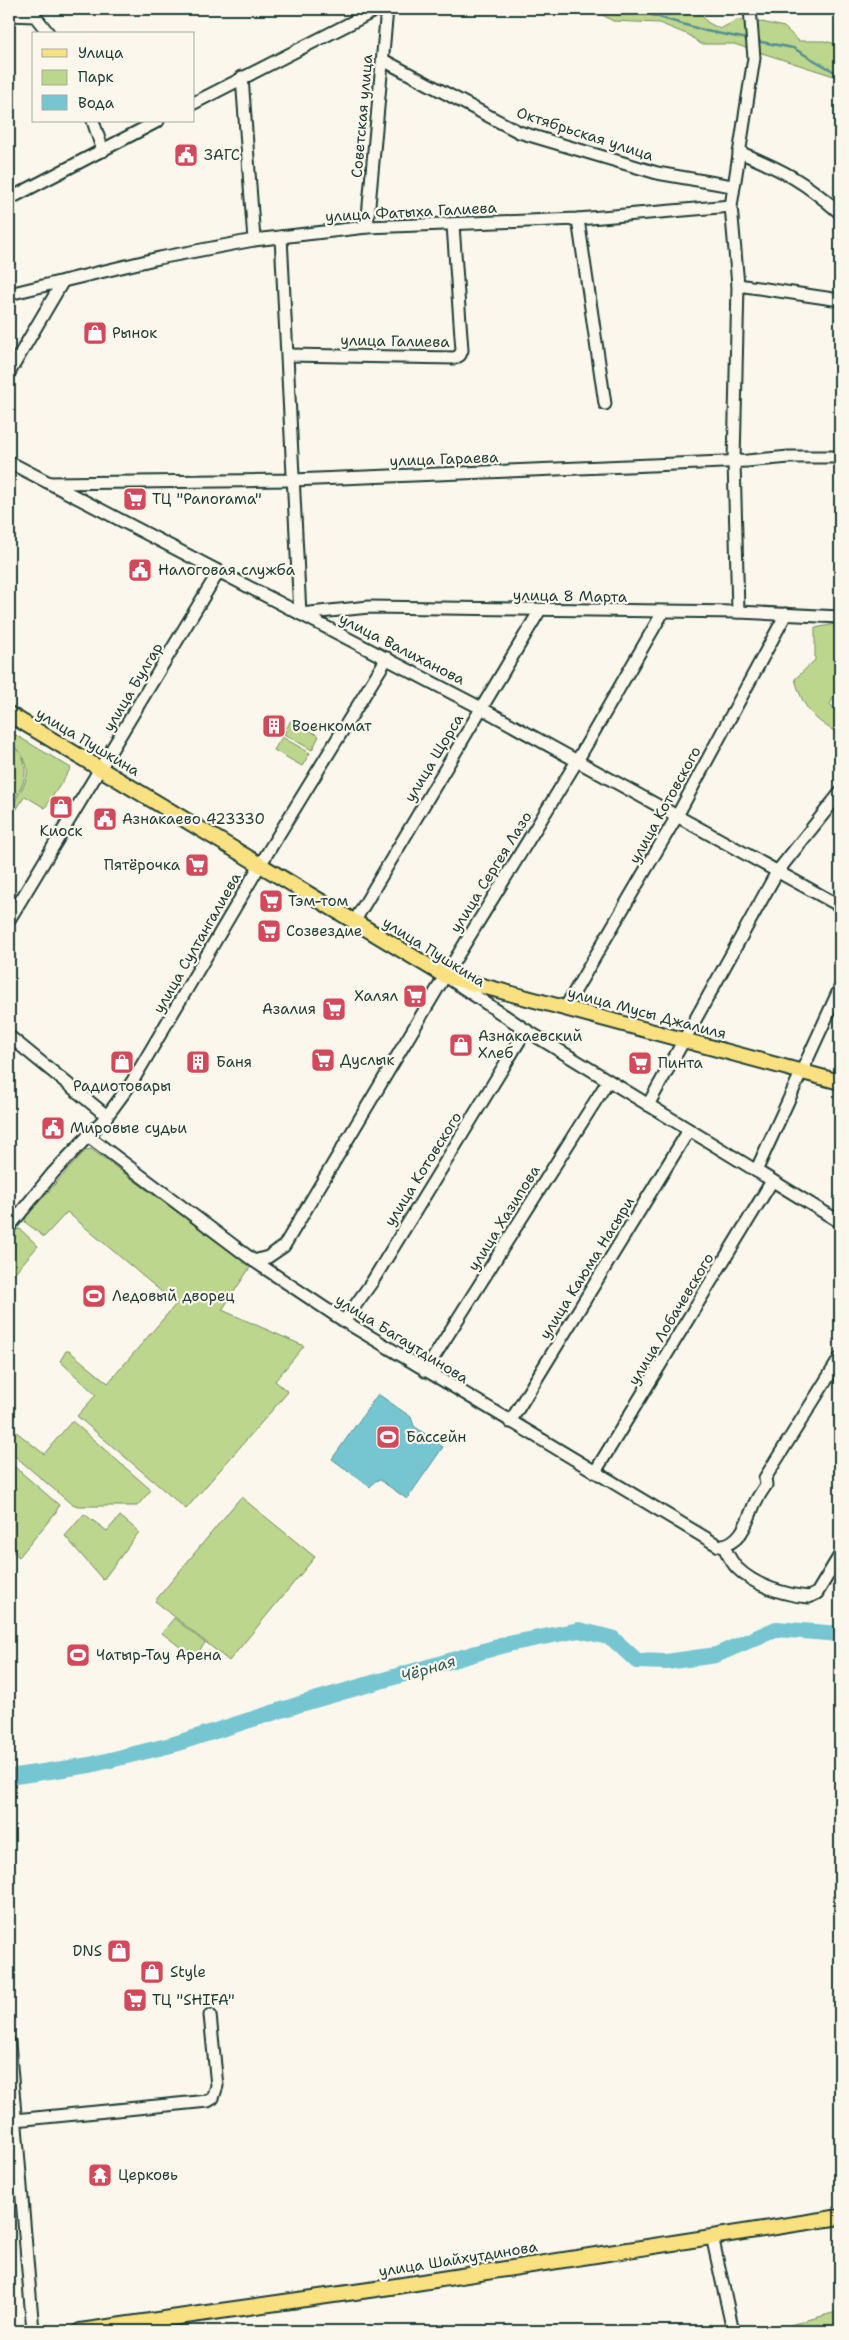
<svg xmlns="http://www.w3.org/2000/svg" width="849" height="2340" viewBox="0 0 849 2340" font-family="'Shantell Sans',sans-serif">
	<rect width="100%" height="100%" fill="#fbf7ec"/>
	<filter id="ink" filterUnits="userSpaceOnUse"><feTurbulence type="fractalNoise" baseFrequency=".02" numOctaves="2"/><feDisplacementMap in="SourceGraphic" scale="10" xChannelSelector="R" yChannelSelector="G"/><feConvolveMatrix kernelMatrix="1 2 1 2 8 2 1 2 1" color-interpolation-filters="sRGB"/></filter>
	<g filter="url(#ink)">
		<g fill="#bdd68d" stroke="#6e8a60">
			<polygon points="592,9 697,9 707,22 720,29 737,20 757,21 784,27 799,41 824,41 840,45 840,78 734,44 701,44 689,35 659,23 613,21"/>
			<path d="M840 623V685L830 704 837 712 840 734C813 720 803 708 795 679L815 660V628Z"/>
			<polygon points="291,720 319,736 312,750 284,734"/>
			<path d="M9 731 71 768 45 808 25 796 9 821C9 798 38 781 23 757 29 780 21 788 9 807V742L23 756 9 741Z"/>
			<polygon points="282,737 310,753 302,766 274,750"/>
			<polygon points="91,1149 251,1266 222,1310 304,1346 275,1381 288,1392 186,1509 77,1416 96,1395 60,1361 66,1351 69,1351 108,1383 176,1304 67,1212 44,1237 25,1222 26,1216 86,1150"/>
			<polygon points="20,1229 38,1246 9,1279 9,1238 16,1230"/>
			<polygon points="72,1421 151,1490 137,1506 78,1506 70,1503 9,1451 9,1426 44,1454"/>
			<polygon points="9,1462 59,1505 56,1512 19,1557 9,1548"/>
			<polygon points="241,1497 315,1557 229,1661 155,1601"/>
			<polygon points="84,1514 107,1531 120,1516 139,1532 103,1580 65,1536"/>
			<polygon points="174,1618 205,1643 194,1658 162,1633"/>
			<polygon points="840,2311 840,2331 771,2331 772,2330"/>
		</g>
		<polygon fill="#76c6d2" stroke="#538f93" points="378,1394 411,1417 414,1426 443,1447 407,1499 380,1480 375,1481 370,1487 332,1459"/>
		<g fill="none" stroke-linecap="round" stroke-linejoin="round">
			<g stroke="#538f93" stroke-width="2.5">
				<polyline points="632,9 706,31 748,39"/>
				<polyline points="756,41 793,48 840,75"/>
			</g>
			<polyline stroke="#76c6d2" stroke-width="16" points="9,1777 90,1765 171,1745 297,1705 508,1644 579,1630 612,1638 637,1661 666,1662 716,1655 776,1629 840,1634"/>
			<g stroke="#1f3d34" stroke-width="15">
				<g id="minor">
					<polyline points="9,15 35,16 49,34"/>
					<polyline points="383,60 519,132 657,173 732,186"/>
					<polyline points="242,77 254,240"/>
					<polyline points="194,103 378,9"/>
					<polyline points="93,121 103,151"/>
					<path d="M739 152C783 170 804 181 840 213"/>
					<polyline points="9,199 158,121"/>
					<polyline points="578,219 605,404"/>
					<polyline points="367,227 387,9"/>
					<polyline points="281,237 300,614 369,607 738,612 840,617"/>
					<polyline points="738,285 840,300"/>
					<polyline points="9,294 159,258 254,240 367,227 578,219 731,206"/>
					<polyline points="288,355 455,358 460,355 462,350 453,225"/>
					<polyline points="9,373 63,281"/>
					<polyline points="9,462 481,708 840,906"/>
					<polyline points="50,483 293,480 747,461 789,457 840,457"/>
					<polyline points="738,612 734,461 738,285 731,206 754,58 750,9"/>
					<polyline points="9,920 219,571"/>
					<polyline points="354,922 540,610"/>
					<polyline points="450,979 526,1030 840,1222"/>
					<polyline points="565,1008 677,816 786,614"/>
					<polyline points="9,1036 107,1116"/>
					<polyline points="648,1105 777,872 840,793"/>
					<path d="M88 1136 254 1261 344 1321 719 1546C741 1544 747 1522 754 1505 757 1498 762 1491 766 1485L765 1478 840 1358"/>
					<polyline points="756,1171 840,988"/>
					<polyline points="9,1227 53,1173 107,1116 132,1082 260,865 387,658"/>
					<polyline points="254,1261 268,1257 284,1246 445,976 577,761 663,612"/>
					<polyline points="344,1321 372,1282 526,1030"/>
					<polyline points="425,1371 608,1081"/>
					<polyline points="510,1422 689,1130"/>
					<polyline points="595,1472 772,1181"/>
					<path d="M723 1545C727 1553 731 1562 737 1568 755 1586 785 1595 809 1597L817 1593 840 1555"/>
					<polyline points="9,2042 33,2331"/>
					<polyline points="15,2120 208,2101 213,2098 217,2086 210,2015"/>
					<polyline points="712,2236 733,2331"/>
				</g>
			</g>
			<g stroke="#1f3d34" stroke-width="18">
				<g id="major">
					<polyline points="9,714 445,976 840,1082"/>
					<polyline points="80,2331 390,2287 840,2217"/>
				</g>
			</g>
			<use href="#minor" stroke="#fbf7ec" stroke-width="11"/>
			<use href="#major" stroke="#f9e181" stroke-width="14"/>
		</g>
	</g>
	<defs>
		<g id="civic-square" transform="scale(1.25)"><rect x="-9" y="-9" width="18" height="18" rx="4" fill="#d1495b" stroke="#fbf7ec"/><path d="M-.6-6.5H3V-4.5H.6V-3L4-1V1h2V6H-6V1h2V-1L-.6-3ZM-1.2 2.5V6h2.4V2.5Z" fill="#fff"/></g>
		<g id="shop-square" transform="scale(1.25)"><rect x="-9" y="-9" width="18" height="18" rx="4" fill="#d1495b" stroke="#fbf7ec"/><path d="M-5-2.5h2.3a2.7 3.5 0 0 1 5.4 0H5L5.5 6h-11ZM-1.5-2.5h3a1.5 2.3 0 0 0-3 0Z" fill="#fff"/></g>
		<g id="supermarket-square" transform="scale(1.25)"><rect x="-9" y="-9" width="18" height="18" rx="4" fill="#d1495b" stroke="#fbf7ec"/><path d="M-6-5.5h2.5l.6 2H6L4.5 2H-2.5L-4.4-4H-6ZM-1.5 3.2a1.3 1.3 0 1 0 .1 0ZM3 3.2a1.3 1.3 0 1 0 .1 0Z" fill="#fff"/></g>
		<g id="building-square" transform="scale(1.25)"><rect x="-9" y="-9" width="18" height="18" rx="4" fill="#d1495b" stroke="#fbf7ec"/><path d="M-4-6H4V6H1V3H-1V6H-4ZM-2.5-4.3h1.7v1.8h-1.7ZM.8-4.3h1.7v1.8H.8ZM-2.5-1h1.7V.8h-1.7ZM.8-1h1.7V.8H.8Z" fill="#fff"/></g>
		<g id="stadium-square" transform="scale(1.25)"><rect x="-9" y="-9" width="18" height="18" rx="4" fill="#d1495b" stroke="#fbf7ec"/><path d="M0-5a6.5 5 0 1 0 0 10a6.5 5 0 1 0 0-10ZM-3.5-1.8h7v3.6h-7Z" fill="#fff"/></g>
		<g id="temple-square" transform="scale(1.25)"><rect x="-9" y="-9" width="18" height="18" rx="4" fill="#d1495b" stroke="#fbf7ec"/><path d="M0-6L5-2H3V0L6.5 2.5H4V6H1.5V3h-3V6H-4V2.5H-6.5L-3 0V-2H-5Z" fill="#fff"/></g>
	</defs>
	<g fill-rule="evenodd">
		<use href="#civic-square" x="186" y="155"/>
		<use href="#shop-square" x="95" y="333"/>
		<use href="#supermarket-square" x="135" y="499"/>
		<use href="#civic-square" x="140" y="570"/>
		<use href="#building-square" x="274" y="726"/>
		<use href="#shop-square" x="61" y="807"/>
		<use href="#civic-square" x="105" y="819"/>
		<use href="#supermarket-square" x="197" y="865"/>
		<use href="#supermarket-square" x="271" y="901"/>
		<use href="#supermarket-square" x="269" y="931"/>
		<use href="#supermarket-square" x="415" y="996"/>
		<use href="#supermarket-square" x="334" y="1009"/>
		<use href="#shop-square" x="461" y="1045"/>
		<use href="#supermarket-square" x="323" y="1060"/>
		<use href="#shop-square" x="122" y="1062"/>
		<use href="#building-square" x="198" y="1062"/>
		<use href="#supermarket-square" x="640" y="1063"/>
		<use href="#civic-square" x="53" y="1128"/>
		<use href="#stadium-square" x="94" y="1296"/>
		<use href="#stadium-square" x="388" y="1437"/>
		<use href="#stadium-square" x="78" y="1655"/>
		<use href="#shop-square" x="119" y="1951"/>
		<use href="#shop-square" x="152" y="1972"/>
		<use href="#supermarket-square" x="135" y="2000"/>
		<use href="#temple-square" x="100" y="2175"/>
	</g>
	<g text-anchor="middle" stroke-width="4.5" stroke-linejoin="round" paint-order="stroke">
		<g font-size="15" fill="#1f3d34" stroke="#fbf7ec">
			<text transform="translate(362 116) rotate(-85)" y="5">Советская улица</text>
			<text transform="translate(585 134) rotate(18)" y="5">Октябрьская улица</text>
			<text transform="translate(411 212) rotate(-3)" y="5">улица Фатыха Галиева</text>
			<text transform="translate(395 341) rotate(1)" y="5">улица Галиева</text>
			<text transform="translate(444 459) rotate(-2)" y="5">улица Гараева</text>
			<text transform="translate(570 596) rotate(1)" y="5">улица 8 Марта</text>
			<text transform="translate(402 649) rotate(27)" y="5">улица Валиханова</text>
			<text transform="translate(133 687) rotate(-59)" y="5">улица Булгар</text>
			<text transform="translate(88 742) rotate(31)" y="5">улица Пушкина</text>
			<text transform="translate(434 758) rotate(-59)" y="5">улица Щорса</text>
			<text transform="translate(665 805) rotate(-61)" y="5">улица Котовского</text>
			<text transform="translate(491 872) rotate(-58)" y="5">улица Сергея Лазо</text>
			<text transform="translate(197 943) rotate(-60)" y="5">улица Султангалиева</text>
			<text transform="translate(434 952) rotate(32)" y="5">улица Пушкина</text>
			<text transform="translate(647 1013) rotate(15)" y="5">улица Мусы Джалиля</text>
			<text transform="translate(423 1169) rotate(-58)" y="5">улица Котовского</text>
			<text transform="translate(504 1218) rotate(-58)" y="5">улица Хазипова</text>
			<text transform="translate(587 1268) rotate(-58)" y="5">улица Каюма Насыри</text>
			<text transform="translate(671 1319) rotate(-59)" y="5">улица Лобачевского</text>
			<text transform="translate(402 1339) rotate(32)" y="5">улица Багаутдинова</text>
			<text transform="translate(458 2259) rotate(-9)" y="5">улица Шайхутдинова</text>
		</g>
		<g font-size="15" fill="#1f3d34" stroke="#fbf7ec" text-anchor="start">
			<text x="204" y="160">ЗАГС</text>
			<text x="112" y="338">Рынок</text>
			<text x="152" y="504">ТЦ "Panorama"</text>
			<text x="158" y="575">Налоговая служба</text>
			<text x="292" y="731">Военкомат</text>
			<text x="122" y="824">Азнакаево 423330</text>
			<text x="61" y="836" text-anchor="middle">Киоск</text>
			<text x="180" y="870" text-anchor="end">Пятёрочка</text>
			<text x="288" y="906">Тэм-том</text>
			<text x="286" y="936">Созвездие</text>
			<text x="398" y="1001" text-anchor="end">Халял</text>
			<text x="316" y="1014" text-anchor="end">Азалия</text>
			<text x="478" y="1041">Азнакаевский<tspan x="478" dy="17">Хлеб</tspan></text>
			<text x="340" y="1065">Дуслык</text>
			<text x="216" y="1067">Баня</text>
			<text x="658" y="1068">Пинта</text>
			<text x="122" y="1091" text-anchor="middle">Радиотовары</text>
			<text x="70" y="1133">Мировые судьи</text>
			<text x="112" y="1301">Ледовый дворец</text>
			<text x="406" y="1442">Бассейн</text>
			<text x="96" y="1660">Чатыр-Тау Арена</text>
			<text x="102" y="1956" text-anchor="end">DNS</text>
			<text x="170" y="1977">Style</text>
			<text x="152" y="2005">ТЦ "SHIFA"</text>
			<text x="118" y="2180">Церковь</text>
		</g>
		<g font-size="16" font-style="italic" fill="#355f5c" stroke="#fbf7ec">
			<text transform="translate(428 1668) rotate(-17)" y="6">Чёрная</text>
		</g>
	</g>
	<rect width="849" height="2340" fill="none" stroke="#fbf7ec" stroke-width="30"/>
	<rect x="15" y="15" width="819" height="2310" fill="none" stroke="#1f3d34" stroke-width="2" filter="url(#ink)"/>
	<rect x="32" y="32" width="162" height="90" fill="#fbf7ec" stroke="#a3ada2"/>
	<rect x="42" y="49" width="25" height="8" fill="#f9e181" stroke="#a3ada2"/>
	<text x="78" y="58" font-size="15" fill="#1f3d34">Улица</text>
	<rect x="42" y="70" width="25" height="15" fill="#bdd68d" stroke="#a3ada2"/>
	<text x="78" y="82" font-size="15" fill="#1f3d34">Парк</text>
	<rect x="42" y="95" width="25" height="15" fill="#76c6d2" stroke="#a3ada2"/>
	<text x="78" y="108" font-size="15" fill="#1f3d34">Вода</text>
</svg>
